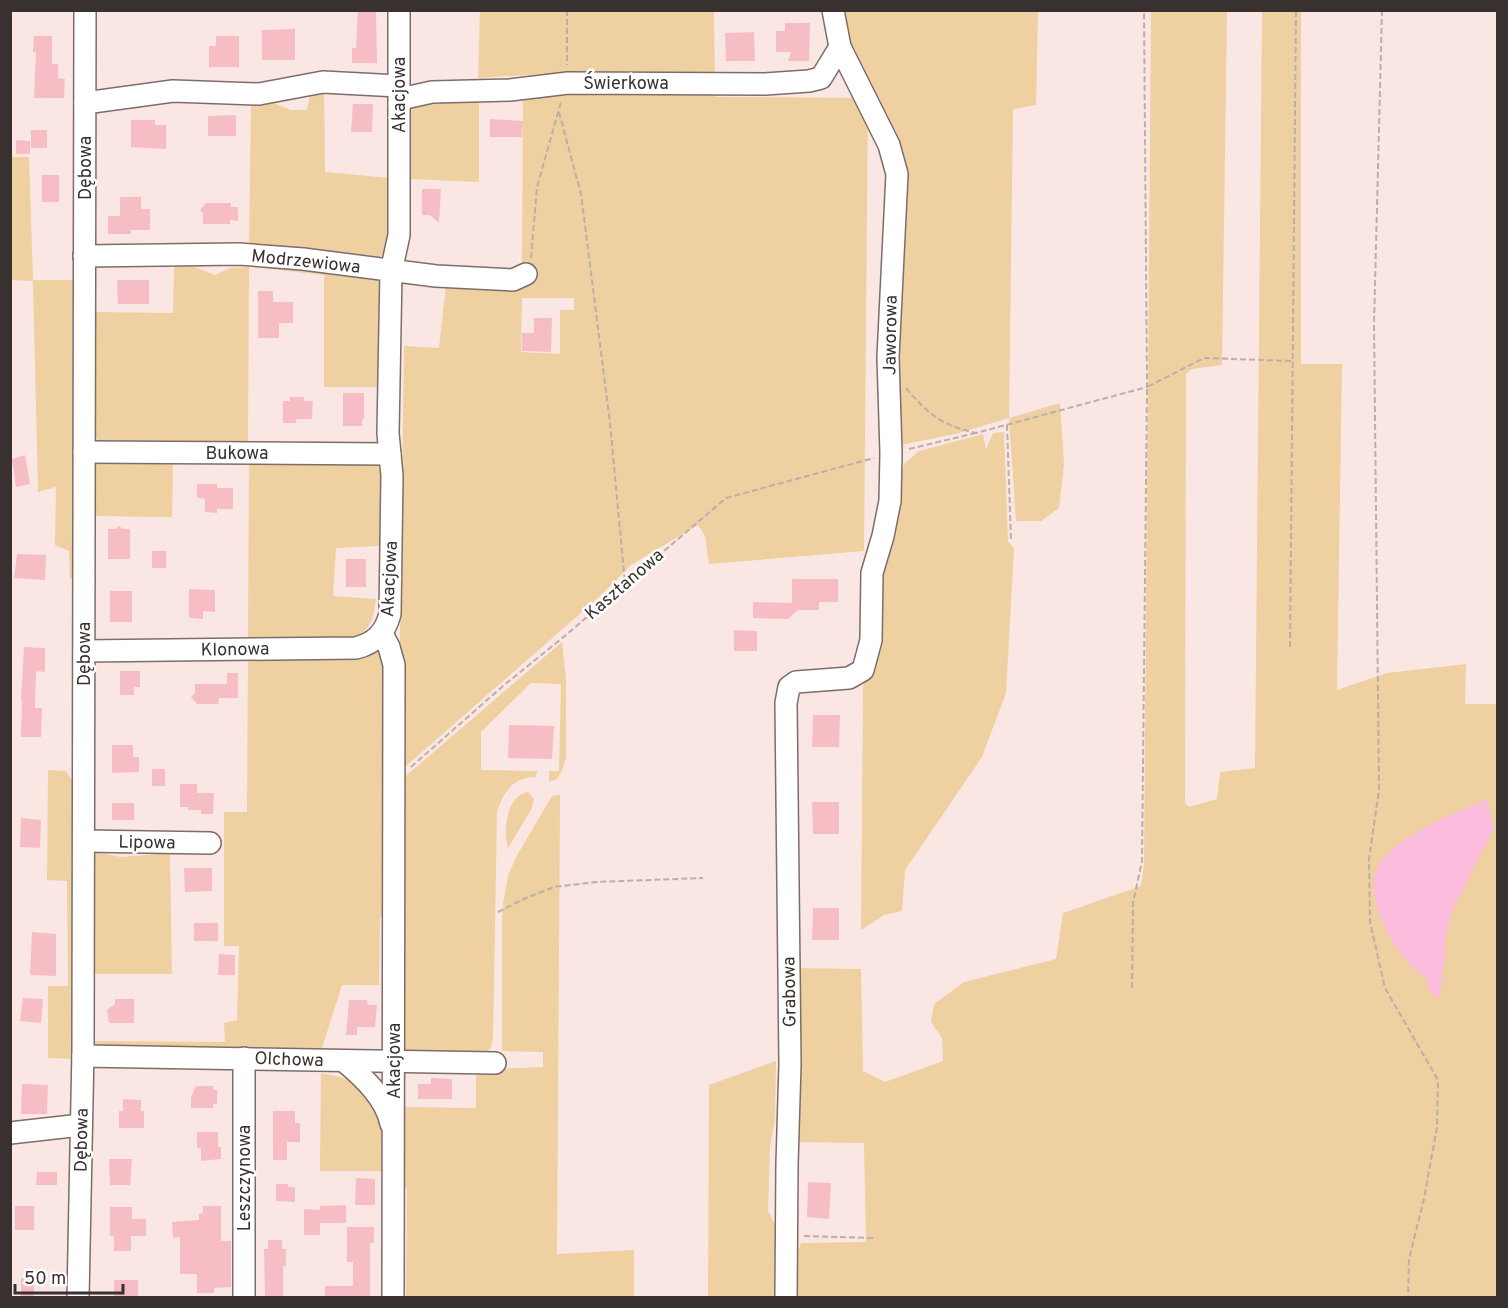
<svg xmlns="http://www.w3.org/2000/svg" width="1508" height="1308" viewBox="0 0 1508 1308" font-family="Overpass,sans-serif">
	<rect width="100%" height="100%" fill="#fae7e3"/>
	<g fill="#eed0a1" fill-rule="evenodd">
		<path d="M480 11H714L715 97 868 98 864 551 709 564 705 536 698 525 631 565 598 598 398 773 404 346 439 348 446 285 522 271 523 97 561 92 563 73 478 78ZM522 298H574V310H560V354L521 352Z"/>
		<polygon points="838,11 1038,11 1036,105 1013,109 1009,418 1060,403 1064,464 1059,508 1041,521 1016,521 1009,418 959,433 896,446 902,180 844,38"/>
		<polygon points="1151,11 1227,11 1222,365 1192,369 1186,374 1185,803 1189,807 1217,799 1220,772 1255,768 1262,11 1301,11 1301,364 1342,364 1337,690 1387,673 1466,664 1465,704 1497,704 1497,1297 795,1297 795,1260 801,1243 866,1242 864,1143 794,1142 795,968 861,969 863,1071 885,1082 943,1061 942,1038 931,1022 934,1004 964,982 1056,959 1063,913 1141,886 1144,864"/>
		<polygon points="324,87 325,172 389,178 388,244 386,252 377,258 249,249 251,102 263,99 291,110 307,110 311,91"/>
		<polygon points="479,96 479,182 410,179 408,172 410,110 413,103"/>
		<polygon points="11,157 29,157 33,280 76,280 77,576 70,579 69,551 55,545 56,487 38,492 33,281 11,280"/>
		<polygon points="184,263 215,275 230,268 249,267 248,441 106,444 98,441 95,435 95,312 173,313 174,267"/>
		<polygon points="271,263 376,277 385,286 378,421 377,387 324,387 324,275 269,269"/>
		<polygon points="1004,432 1008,541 1014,549 1006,693 982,757 905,870 902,911 884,915 861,930 863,686 869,666 883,565 894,540 898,497 904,464 919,451 983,434 986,450 993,433"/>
		<polygon points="100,457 173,463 172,517 95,516 95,546 88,544 92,463"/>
		<path d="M249 462 379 463 384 468 387 539 379 546 336 548 333 596 376 599C373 619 373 626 355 638H248Z"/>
		<path d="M562 642 566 679V758L562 771 556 780 549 781V771H559L561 684 531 683 481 732V770L537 771 536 777C514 777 504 791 497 811L493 1039 491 1047 483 1056 404 1061 400 781Z"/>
		<polygon points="377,646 388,661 389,916 380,917 379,985 342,985 322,1048 343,1049 343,1058 275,1054 228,1048 97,1046 92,1042 89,858 96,852 121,857 170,853 172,974 94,974 94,1041 225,1042 224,1023 237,1020 239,946 224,946 224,812 247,812 248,658 366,658"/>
		<polygon points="48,770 66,771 75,785 76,1059 48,1058 48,986 68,986 67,881 47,880"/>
		<path d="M528 792 534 799 531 810 508 848C503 831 506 795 528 792Z"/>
		<polygon points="560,795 557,1254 634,1250 634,1297 406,1297 407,1190 402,1182 397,1107 476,1108 476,1070 543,1067 543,1052 502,1051 502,928 503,904 508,876 516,857 552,796"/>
		<polygon points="776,1061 775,1120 770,1146 768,1211 776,1227 778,1296 777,1298 708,1298 709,1085"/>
		<polygon points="321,1073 344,1078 367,1092 385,1132 386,1171 320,1171"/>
	</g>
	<path fill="#fcbcdd" d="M1487 799 1494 830 1484 847 1452 911 1445 939V956L1439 1000 1428 988 1427 978C1405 965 1395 947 1384 925 1376 909 1369 883 1378 867 1394 836 1456 813 1487 799Z"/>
	<g fill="#f7bdc5">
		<polygon points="358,10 376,10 377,63 352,63 352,48 356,48"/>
		<polygon points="785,23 810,23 809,61 788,61 791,52 776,52 776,31 785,31"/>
		<polygon points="295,29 295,60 262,60 262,30"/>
		<polygon points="754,32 755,61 726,61 725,33"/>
		<polygon points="34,36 52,36 52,64 58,64 58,78 65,79 64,98 34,98 36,52 33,52"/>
		<polygon points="216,36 239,36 239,67 209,67 209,46 216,46"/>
		<polygon points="353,104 373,104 372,132 351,132"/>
		<polygon points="236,115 236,136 208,136 208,116"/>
		<polygon points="490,119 523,121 522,137 490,137"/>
		<polygon points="131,120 155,120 155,125 166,125 166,149 131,147"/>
		<rect x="31" y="130" width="16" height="18"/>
		<polygon points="16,140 30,141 30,154 16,154"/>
		<rect x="42" y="175" width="17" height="27"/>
		<polygon points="422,189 441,189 439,223 430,215 422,215"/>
		<polygon points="120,197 141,197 141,209 150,209 150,230 131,230 131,234 108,234 108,216 120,216"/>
		<polygon points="206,203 231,203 231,207 238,207 238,221 230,220 230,224 203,224 203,214 200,210"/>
		<polygon points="117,280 149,280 149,304 118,304"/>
		<polygon points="258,291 273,291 273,302 293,302 293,323 279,323 279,338 258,338"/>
		<polygon points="534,318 552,318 551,352 522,351 522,333 534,333"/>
		<polygon points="343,393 364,393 364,419 362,419 362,426 343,426"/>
		<polygon points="290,397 304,397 304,401 313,401 312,419 296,419 296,423 283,423 283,401 290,401"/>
		<polygon points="25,455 30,484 16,487 12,459"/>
		<polygon points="197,484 217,484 217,488 233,488 233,509 217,509 217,513 205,512 205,499 197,498"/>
		<polygon points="119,526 123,529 130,529 130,559 108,559 108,529 115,529"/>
		<rect x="152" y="551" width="14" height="17"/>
		<polygon points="17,554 46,555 45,580 14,578"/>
		<rect x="346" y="559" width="20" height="28"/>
		<polygon points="792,579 838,579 838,602 819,602 819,610 798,610 788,619 753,618 753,602 792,603"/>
		<polygon points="189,589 215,590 215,612 203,611 203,619 189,618"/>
		<rect x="110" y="591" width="22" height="31"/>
		<polygon points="734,630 757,631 757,651 734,651"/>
		<polygon points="24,647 45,648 45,672 36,671 35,708 42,708 41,737 21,737 22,700 21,700"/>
		<polygon points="120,671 140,671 140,687 134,687 134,695 120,695"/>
		<polygon points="227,673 238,673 238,698 219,698 218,704 197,704 191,697 195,693 195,684 227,684"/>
		<polygon points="813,715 840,715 839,747 812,747"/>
		<polygon points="509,725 554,726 552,759 508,758"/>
		<polygon points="112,745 133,745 133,757 139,757 139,772 112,773"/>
		<rect x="152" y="769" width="13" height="17"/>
		<polygon points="180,784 197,784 197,793 214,793 213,814 201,814 201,810 188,810 188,807 180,807"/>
		<polygon points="812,802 839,802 839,834 813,834"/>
		<rect x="112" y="803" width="22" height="17"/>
		<polygon points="21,818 41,820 40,848 20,847"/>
		<polygon points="184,868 212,868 212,891 185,892"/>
		<polygon points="813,908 839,908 839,940 812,940"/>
		<rect x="194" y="923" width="24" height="18"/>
		<polygon points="32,932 56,934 56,976 30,975"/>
		<polygon points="219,954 235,955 235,975 218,975"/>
		<polygon points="23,998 43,999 41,1023 20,1021"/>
		<polygon points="115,999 134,999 134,1023 109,1023 107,1010 115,1004"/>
		<polygon points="349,1000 367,1000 368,1005 377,1005 375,1027 357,1027 357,1035 346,1035"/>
		<polygon points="431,1078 452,1079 452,1099 418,1099 418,1084 431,1084"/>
		<polygon points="22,1084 48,1085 47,1114 21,1114"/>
		<polygon points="196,1086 213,1086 213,1090 217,1090 217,1104 213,1104 213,1108 191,1108 191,1097"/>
		<polygon points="123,1099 141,1100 141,1111 144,1111 144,1128 119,1128 119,1111 123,1111"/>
		<polygon points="273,1111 295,1111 295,1123 300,1123 300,1142 287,1142 287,1160 273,1160"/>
		<polygon points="197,1132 218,1132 218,1147 221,1147 221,1159 201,1161 201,1148 197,1148"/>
		<polygon points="109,1159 132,1159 130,1185 110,1185"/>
		<polygon points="37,1172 57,1172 57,1185 36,1185"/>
		<polygon points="356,1178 375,1179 375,1205 355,1205"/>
		<polygon points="808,1182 831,1183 829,1219 807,1217"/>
		<polygon points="276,1184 288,1184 288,1187 295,1187 295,1202 276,1201"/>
		<polygon points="346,1205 346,1223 320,1223 320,1235 304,1235 304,1209 320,1210 320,1206"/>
		<rect x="15" y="1206" width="19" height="24"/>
		<polygon points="203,1206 221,1206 221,1241 231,1241 231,1287 214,1288 214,1293 197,1293 197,1274 180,1274 180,1237 173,1238 172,1222 199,1220 199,1214 203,1213"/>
		<polygon points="110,1207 132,1207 132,1219 146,1219 146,1236 131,1236 131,1251 114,1251 114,1236 110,1236"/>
		<polygon points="347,1227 374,1227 374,1243 370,1243 370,1298 325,1298 325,1286 353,1286 353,1262 347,1262"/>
		<polygon points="268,1240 282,1240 282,1249 286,1249 286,1266 283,1266 283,1298 265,1297 264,1249 268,1249"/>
		<rect x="21" y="1278" width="13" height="20"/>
		<rect x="114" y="1280" width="24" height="18"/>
	</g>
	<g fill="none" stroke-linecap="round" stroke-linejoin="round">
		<g stroke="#7d6d69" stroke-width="24">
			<g id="minor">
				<polyline points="85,103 173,91 259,94 323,82 398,86"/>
				<polyline points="399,104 405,98 432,92 510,90 568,83 765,84 809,81 821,78 840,47"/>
				<polyline points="84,256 239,254 303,259 436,276 513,280 526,274"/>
				<polyline points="84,452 390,454"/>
				<polyline points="382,634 389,647 394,665 393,1298"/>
				<path d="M84 651 356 648C375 643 385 633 390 614L392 476 388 433 391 272 399 235V10"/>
				<polyline points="84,841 210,843"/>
				<polyline points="83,1056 495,1063"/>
				<polyline points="244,1058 244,1298"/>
				<path d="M344 1061C363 1077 386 1098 391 1124"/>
				<polyline points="10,1133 81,1125"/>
				<polyline points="78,1298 83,1050 85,10"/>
				<polyline points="786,1298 787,1164 790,1064 786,703 789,687 796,682 849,678 863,670 871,640 872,573 883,536 890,501 891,453 888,357 897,174 889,145 840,47 833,10"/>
			</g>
		</g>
		<g stroke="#bdaeab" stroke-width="2" stroke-dasharray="6 3" stroke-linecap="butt">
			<polyline points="567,10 567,65"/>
			<polyline points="1382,10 1374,324 1379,790 1369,859 1370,922 1385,988 1438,1080 1437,1127 1424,1199 1409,1259 1408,1298"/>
			<polyline points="559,112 581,194 610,423 625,583"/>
			<polyline points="531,258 537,187 561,102"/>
			<path d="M906 388C928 414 941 425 976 433L1147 387 1144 10"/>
			<polyline points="1007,425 1011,540"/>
			<polyline points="909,449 976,433"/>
			<polyline points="1290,647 1296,10"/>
			<polyline points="411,767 503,686 566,635 726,498 874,458"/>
			<polyline points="498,912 526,898 554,887 596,882 703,878"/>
			<polyline points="1132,988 1133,903 1142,861 1147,387 1204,358 1292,361"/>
			<polyline points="804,1236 873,1238"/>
		</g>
		<use href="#minor" stroke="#fff" stroke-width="21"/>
	</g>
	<g text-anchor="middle" stroke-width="5" stroke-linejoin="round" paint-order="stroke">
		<g font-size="18" fill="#383130" stroke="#fff">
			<text x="626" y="89">Świerkowa</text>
			<text transform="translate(399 95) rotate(-90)" y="6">Akacjowa</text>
			<text transform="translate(85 168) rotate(-90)" y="6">Dębowa</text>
			<text transform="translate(306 261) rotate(6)" y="6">Modrzewiowa</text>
			<text transform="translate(890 335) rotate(-89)" y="6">Jaworowa</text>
			<text x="237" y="459">Bukowa</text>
			<text transform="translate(389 579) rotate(-87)" y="6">Akacjowa</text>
			<text transform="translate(624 584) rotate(-41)" y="6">Kasztanowa</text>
			<text transform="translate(235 649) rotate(-1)" y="6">Klonowa</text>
			<text transform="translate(84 654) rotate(-90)" y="6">Dębowa</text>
			<text transform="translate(147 842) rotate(1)" y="6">Lipowa</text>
			<text transform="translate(789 992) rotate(-91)" y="6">Grabowa</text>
			<text transform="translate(289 1059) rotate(2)" y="6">Olchowa</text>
			<text transform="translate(394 1061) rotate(-90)" y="6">Akacjowa</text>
			<text transform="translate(81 1140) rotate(-89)" y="6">Dębowa</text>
			<text transform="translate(244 1178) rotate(-90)" y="6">Leszczynowa</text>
		</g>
	</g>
	<rect width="1508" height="1308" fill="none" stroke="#383130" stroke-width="24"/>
	<path d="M15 1284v9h108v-9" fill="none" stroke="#383130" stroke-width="3"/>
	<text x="24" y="1284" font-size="18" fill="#383130" stroke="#ffffff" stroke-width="4.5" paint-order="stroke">50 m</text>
</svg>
